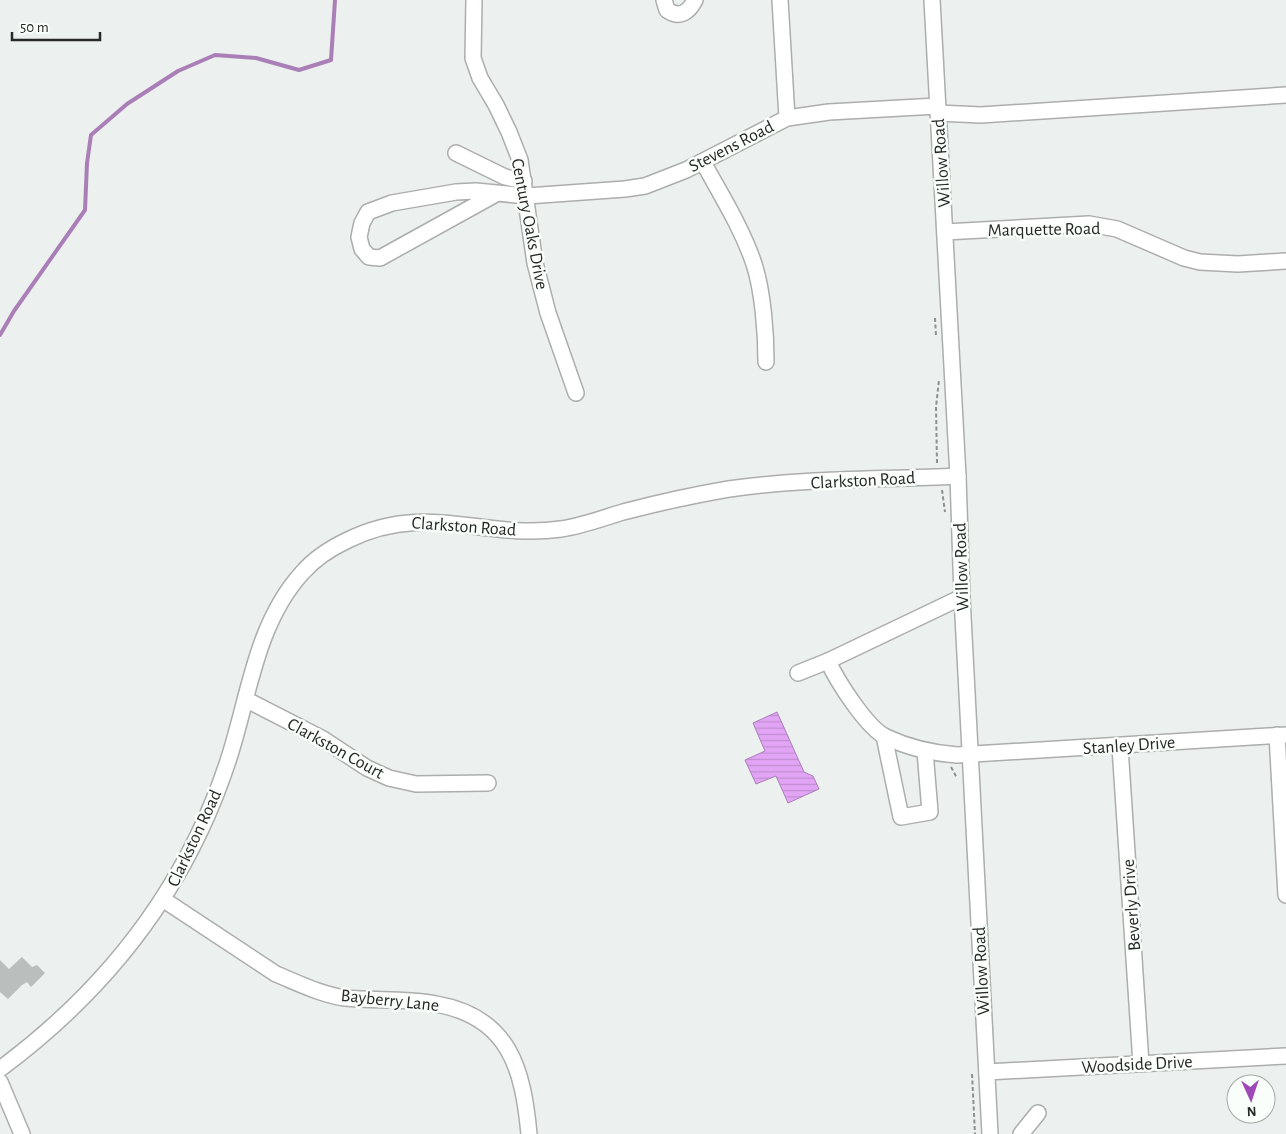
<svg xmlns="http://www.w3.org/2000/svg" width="1286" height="1134" viewBox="0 0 1286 1134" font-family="'Alegreya Sans',sans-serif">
	<defs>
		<pattern id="water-rules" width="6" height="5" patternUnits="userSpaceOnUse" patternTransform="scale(1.25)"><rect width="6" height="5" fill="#e2a5f5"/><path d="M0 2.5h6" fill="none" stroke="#c28ed2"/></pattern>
	</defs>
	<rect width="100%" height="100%" fill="#ecf0ee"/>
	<polygon fill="url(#water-rules)" stroke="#aa7fb7" points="777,712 804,772 813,776 819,789 788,803 776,776 756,784 745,760 765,751 753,723"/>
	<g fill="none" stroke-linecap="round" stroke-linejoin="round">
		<polyline stroke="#aa7fb7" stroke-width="4" points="0,335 14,311 85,210 87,163 91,135 127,104 178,71 215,55 256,58 299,70 331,60 335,0"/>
	</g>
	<polygon fill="#babebc" points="22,957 32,967 37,965 45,973 31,987 27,982 22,985 8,999 0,992 0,960 9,969"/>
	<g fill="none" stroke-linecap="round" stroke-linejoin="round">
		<g stroke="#abaeac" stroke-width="18">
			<g id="minor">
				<polyline points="474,0 473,58 480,78 496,105 509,132 520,160 535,263 548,313 576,393"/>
				<path d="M664 0 667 10C680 19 689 12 695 0"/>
				<polyline points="780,0 787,118"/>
				<polyline points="932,0 958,476 962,597 990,1134"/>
				<polyline points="938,113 981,115 1286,95"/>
				<polyline points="456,153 505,177 524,181"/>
				<path d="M703 162C721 195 742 228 754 264 763 292 766 333 766 362"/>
				<polyline points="494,195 380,258 369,257 362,249 359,237 362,223 368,212 392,203 456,192 476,191 527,196 625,189 645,186 686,170 787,118 829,112 937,106"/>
				<polyline points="945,232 1089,224 1117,229 1184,258 1200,262 1238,264 1286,261"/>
				<path d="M828 661C837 681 867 728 886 737 909 748 932 753 957 755L1286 735"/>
				<polyline points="798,673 828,661 962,597"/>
				<polyline points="247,700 323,739 367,768 389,778 416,784 488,783"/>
				<polyline points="1277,735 1286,895"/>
				<polyline points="884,736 901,817 930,812 925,751"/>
				<polyline points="1120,747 1141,1064"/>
				<path d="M164 900 276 974C298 983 322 995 345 998 375 1001 407 998 436 1004 510 1017 523 1070 529 1134"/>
				<path d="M0 1069C108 989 186 889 228 761 249 698 255 625 302 573 314 559 331 548 348 540 427 501 483 540 561 529 582 526 603 518 623 512 658 503 693 495 729 489 804 478 882 480 958 476"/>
				<polyline points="987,1072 1286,1056"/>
				<polyline points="0,1082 22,1134"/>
				<polyline points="1021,1134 1038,1113"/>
			</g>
		</g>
		<g stroke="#8e908f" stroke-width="2" stroke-dasharray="4 2.5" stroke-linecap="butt">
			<polyline points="935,318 936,336"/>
			<polyline points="937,463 936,407 939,380"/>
			<polyline points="942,490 945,512"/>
			<polyline points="951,767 957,778"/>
			<polyline points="972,1074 975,1134"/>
		</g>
		<use href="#minor" stroke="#fff" stroke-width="15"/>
	</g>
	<g text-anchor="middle" stroke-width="5" stroke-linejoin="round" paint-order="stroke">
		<g font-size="18" fill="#262727" stroke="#fafefb">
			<text transform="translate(731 146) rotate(-27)" y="6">Stevens Road</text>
			<text transform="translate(941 163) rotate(-94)" y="6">Willow Road</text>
			<text transform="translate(530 224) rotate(79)" y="6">Century Oaks Drive</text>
			<text transform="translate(1044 229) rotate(-1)" y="6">Marquette Road</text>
			<text transform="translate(863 480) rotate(-3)" y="6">Clarkston Road</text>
			<text transform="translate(464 526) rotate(4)" y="6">Clarkston Road</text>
			<text transform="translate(961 567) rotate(-92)" y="6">Willow Road</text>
			<text transform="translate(1129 745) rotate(-4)" y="6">Stanley Drive</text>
			<text transform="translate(336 748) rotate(29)" y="6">Clarkston Court</text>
			<text transform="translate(194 838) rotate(-65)" y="6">Clarkston Road</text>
			<text transform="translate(1131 905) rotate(-94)" y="6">Beverly Drive</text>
			<text transform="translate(981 971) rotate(-93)" y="6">Willow Road</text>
			<text transform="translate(390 1000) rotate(6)" y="6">Bayberry Lane</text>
			<text transform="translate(1137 1064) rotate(-3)" y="6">Woodside Drive</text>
		</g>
	</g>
	<g transform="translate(1251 1099) rotate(177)"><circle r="24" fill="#fafefb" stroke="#a5a8a6"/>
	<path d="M0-4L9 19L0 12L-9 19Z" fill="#9e49b6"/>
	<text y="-8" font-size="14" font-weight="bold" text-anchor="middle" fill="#262727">N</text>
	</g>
	<path d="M12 32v8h88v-8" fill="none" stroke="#262727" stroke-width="2.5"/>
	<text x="20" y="32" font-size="15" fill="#262727" stroke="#fafefb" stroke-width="4" paint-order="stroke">50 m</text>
</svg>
